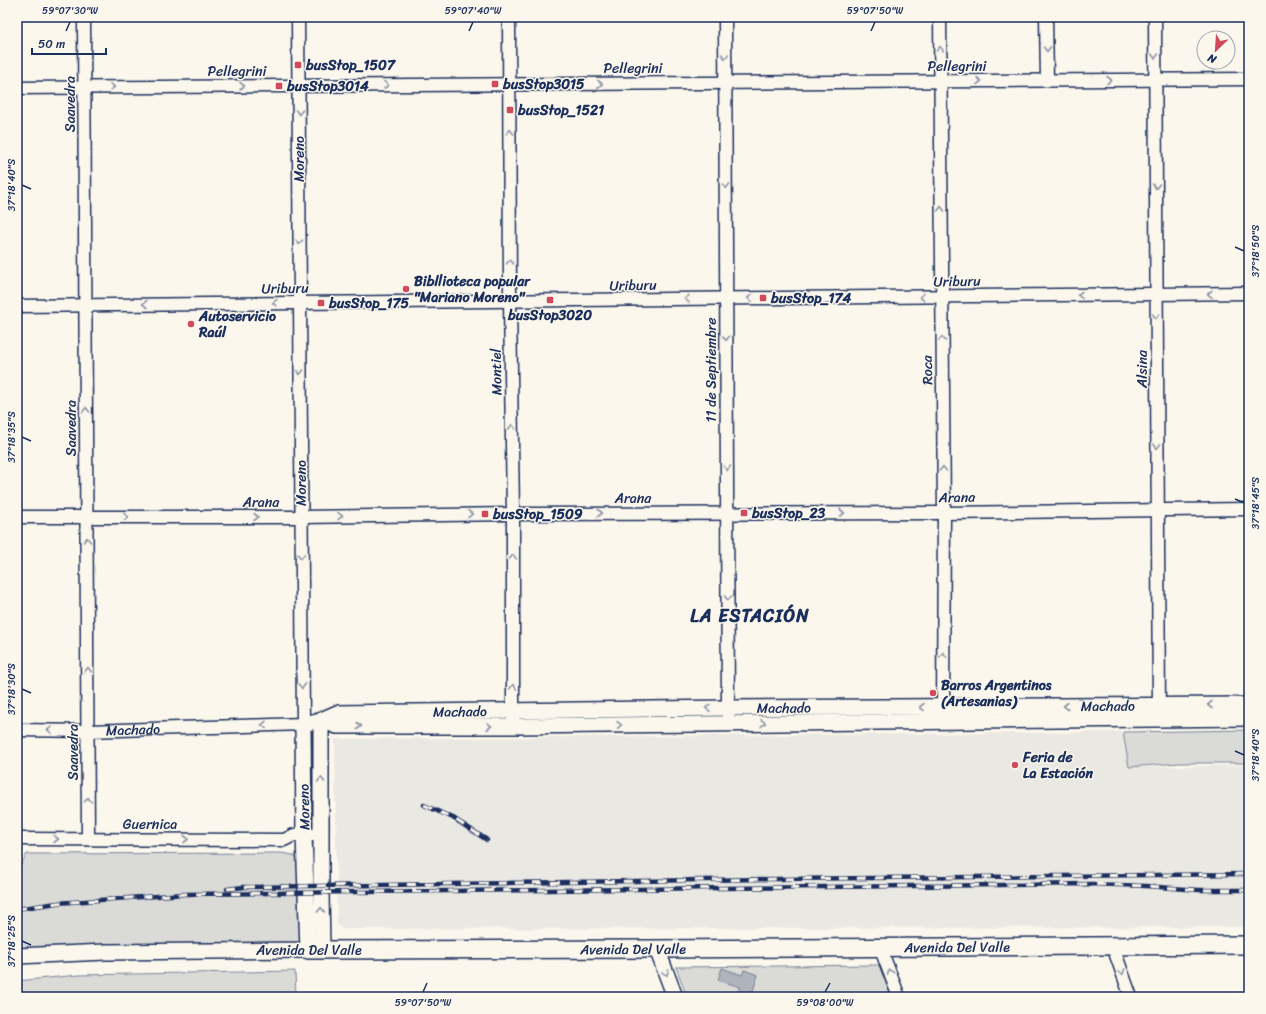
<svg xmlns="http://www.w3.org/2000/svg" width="1266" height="1014" viewBox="0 0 1266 1014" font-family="Sriracha,sans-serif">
	<rect width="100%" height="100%" fill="#fbf7ec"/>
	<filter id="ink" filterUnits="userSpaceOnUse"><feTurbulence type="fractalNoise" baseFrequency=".025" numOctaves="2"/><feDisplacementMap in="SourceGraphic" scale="8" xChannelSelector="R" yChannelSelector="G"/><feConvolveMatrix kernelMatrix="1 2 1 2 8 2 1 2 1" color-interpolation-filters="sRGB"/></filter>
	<g filter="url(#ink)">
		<polygon fill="#eae8e2" points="1123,732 1130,767 1249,765 1249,927 342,929 337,924 335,739"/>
		<g fill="#dadad7" stroke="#7a849a">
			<polygon points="1249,730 1249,763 1179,763 1129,767 1123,732"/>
			<rect x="311" y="735" width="3" height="95"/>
			<polygon points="281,853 293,855 300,860 303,947 17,951 17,872 27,854"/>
			<polygon points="879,965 891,997 687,997 676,967"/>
			<polygon points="295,971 296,997 17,997 17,981 79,975"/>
		</g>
		<polygon fill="#afb3bb" stroke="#747e96" points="722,968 742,975 744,970 758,975 751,997 738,993 740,987 718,980"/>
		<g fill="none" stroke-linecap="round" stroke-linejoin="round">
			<g stroke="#1b2f5e" stroke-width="15">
				<g id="minor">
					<polyline points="84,17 88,839"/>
					<polyline points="509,17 510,301 513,514 513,720"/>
					<polyline points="725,17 728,716"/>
					<polyline points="940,17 944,513 943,715"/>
					<polyline points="1046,17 1047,80"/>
					<polyline points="1155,17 1159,714"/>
					<polyline points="17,88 1249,79"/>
					<polyline points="17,306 1249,293"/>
					<polyline points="17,517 301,517 513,514 944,513 1249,509"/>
					<path id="s1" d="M17 730 89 731 303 724 298 17"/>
					<polyline points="17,839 284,840 294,835 321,835"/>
					<polyline points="880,947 899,997"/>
					<polyline points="1113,947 1131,997"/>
				</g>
			</g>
			<g stroke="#1b2f5e" stroke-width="18">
				<g id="tertiary">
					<polyline points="321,720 337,726 514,726 1249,718"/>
					<polyline points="321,720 321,893 322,949"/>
					<polyline points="657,949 675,997"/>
					<path id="s2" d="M17 956 105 952 308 950 304 835 303 724 321 720 337 713 728 708 1249 705"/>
				</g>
			</g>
			<g stroke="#1b2f5e" stroke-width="20">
				<g id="secondary">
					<path id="s3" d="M308 950 657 949 1249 945"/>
				</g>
			</g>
			<use href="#minor" stroke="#fbf7ec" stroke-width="12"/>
			<use href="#tertiary" stroke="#fbf7ec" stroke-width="15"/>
			<use href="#secondary" stroke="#fbf7ec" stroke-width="17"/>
			<g stroke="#1b2f5e" stroke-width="4.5">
				<g id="rail">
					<polyline points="424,805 453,818 487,840"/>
					<polyline points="227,889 244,887 776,879 1249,874"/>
					<polyline points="17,909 57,903 185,894 1091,884 1146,886 1199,890 1249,890"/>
				</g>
			</g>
			<use href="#rail" stroke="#fbf7ec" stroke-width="3" stroke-dasharray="9" stroke-linecap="butt"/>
		</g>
		<defs><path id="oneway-chevron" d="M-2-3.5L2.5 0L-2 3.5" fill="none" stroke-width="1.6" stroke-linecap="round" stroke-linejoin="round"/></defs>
		<g stroke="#8b93a5">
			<use href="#oneway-chevron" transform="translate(940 49) rotate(-90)"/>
			<use href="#oneway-chevron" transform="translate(1047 49) rotate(89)"/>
			<use href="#oneway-chevron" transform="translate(725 56) rotate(90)"/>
			<use href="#oneway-chevron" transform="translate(1155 56) rotate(90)"/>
			<use href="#oneway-chevron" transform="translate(1109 80)"/>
			<use href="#oneway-chevron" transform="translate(979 81)"/>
			<use href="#oneway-chevron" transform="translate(600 84)"/>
			<use href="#oneway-chevron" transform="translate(386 85)"/>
			<use href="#oneway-chevron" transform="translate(242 86)"/>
			<use href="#oneway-chevron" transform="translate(112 87)"/>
			<use href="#oneway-chevron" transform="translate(299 112) rotate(90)"/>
			<use href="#oneway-chevron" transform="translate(510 132) rotate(-90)"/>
			<use href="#oneway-chevron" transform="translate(726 186) rotate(90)"/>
			<use href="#oneway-chevron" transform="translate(1156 186) rotate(90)"/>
			<use href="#oneway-chevron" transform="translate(941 209) rotate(-90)"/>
			<use href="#oneway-chevron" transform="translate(299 242) rotate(90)"/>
			<use href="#oneway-chevron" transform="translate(510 262) rotate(-90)"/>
			<use href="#oneway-chevron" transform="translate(1210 294) rotate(179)"/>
			<use href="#oneway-chevron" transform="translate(1080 295) rotate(179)"/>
			<use href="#oneway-chevron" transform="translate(922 297) rotate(179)"/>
			<use href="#oneway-chevron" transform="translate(750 298) rotate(179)"/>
			<use href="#oneway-chevron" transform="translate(687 299) rotate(179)"/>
			<use href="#oneway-chevron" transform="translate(275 303) rotate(179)"/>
			<use href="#oneway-chevron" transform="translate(145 304) rotate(179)"/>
			<use href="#oneway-chevron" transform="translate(1156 316) rotate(90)"/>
			<use href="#oneway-chevron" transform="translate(726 338) rotate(90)"/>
			<use href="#oneway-chevron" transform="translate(942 339) rotate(-91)"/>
			<use href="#oneway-chevron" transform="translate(300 372) rotate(90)"/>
			<use href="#oneway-chevron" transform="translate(86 410) rotate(-90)"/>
			<use href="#oneway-chevron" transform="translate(512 427) rotate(-91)"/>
			<use href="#oneway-chevron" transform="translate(1157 446) rotate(90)"/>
			<use href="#oneway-chevron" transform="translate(727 468) rotate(90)"/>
			<use href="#oneway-chevron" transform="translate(943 469) rotate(-91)"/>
			<use href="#oneway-chevron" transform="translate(600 513)"/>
			<use href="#oneway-chevron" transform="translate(842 513)"/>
			<use href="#oneway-chevron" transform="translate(470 514) rotate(-1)"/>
			<use href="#oneway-chevron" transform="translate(340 516) rotate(-1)"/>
			<use href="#oneway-chevron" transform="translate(126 517)"/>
			<use href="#oneway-chevron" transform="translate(256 517)"/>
			<use href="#oneway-chevron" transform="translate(87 540) rotate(-90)"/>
			<use href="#oneway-chevron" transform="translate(301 556) rotate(89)"/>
			<use href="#oneway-chevron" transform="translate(513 557) rotate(-90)"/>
			<use href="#oneway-chevron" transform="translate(728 598) rotate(90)"/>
			<use href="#oneway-chevron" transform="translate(943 655) rotate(-90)"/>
			<use href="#oneway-chevron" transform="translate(88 670) rotate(-90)"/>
			<use href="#oneway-chevron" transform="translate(302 686) rotate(89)"/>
			<use href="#oneway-chevron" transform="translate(513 687) rotate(-90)"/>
			<use href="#oneway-chevron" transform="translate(1210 705) rotate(180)"/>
			<use href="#oneway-chevron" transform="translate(1066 706) rotate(180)"/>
			<use href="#oneway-chevron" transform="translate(922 707) rotate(180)"/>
			<use href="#oneway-chevron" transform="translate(708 708) rotate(179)"/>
			<use href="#oneway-chevron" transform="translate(763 723) rotate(-1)"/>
			<use href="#oneway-chevron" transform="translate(264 725) rotate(178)"/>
			<use href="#oneway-chevron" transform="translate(619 725) rotate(-1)"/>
			<use href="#oneway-chevron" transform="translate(359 726)"/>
			<use href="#oneway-chevron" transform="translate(489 726)"/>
			<use href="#oneway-chevron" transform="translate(50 730) rotate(-179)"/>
			<use href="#oneway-chevron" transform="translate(321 780) rotate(-90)"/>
			<use href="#oneway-chevron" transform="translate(88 800) rotate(-90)"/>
			<use href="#oneway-chevron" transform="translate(56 839)"/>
			<use href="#oneway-chevron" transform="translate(186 839)"/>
			<use href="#oneway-chevron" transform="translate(321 910) rotate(-91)"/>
			<use href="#oneway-chevron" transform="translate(890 972) rotate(-111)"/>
			<use href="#oneway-chevron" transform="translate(1122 972) rotate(70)"/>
			<use href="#oneway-chevron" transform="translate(666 973) rotate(69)"/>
		</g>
	</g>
	<path fill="none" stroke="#1b2f5e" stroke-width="1.5" d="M66 31 70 22M469 31 473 22M871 31 875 22M22 185 31 189M1235 247 1244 251M22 437 31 441M1235 499 1244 503M22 689 31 693M1235 751 1244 755M22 941 31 945M423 992 427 983M825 992 830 983"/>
	<g fill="#d1495b" stroke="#fbf7ec" stroke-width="1.5">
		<rect x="294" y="61" width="8" height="8" rx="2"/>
		<rect x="491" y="80" width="8" height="8" rx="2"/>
		<rect x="275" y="82" width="8" height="8" rx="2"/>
		<rect x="506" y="106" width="8" height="8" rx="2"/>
		<circle cx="406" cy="289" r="4"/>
		<rect x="759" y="294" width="8" height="8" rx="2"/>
		<rect x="546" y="296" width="8" height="8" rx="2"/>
		<rect x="317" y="299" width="8" height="8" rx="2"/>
		<circle cx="191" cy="324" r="4"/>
		<rect x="740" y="509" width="8" height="8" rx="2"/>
		<rect x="481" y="510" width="8" height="8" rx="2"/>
		<circle cx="933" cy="693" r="4"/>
		<circle cx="1015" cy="765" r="4"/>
	</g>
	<g text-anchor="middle" stroke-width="3" stroke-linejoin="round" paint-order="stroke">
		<g font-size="14" font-weight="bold" fill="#1b2f5e" stroke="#fbf7ec" text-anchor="start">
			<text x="306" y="70">busStop_1507</text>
			<text x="503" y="89">busStop3015</text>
			<text x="287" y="91">busStop3014</text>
			<text x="518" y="115">busStop_1521</text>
			<text x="414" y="286">Bibllioteca popular<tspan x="414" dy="16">"Mariano Moreno"</tspan></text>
			<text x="771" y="303">busStop_174</text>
			<text x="329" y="308">busStop_175</text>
			<text x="550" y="320" text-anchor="middle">busStop3020</text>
			<text x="199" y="321">Autoservicio<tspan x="199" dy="16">Raúl</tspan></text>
			<text x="752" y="518">busStop_23</text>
			<text x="493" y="519">busStop_1509</text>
			<text x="941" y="690">Barros Argentinos<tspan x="941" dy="16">(Artesanias)</tspan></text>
			<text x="1023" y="762">Feria de<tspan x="1023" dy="16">La Estación</tspan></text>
		</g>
		<g font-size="14" fill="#1b2f5e" stroke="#fbf7ec">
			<text x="957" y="71">Pellegrini</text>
			<text x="633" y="73">Pellegrini</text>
			<text x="237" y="76">Pellegrini</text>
			<text transform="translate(70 104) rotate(-90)" y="5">Saavedra</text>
			<text transform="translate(299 159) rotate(-90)" y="5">Moreno</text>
			<text transform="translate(957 281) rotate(-1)" y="5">Uriburu</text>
			<text transform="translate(633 285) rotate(-1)" y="5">Uriburu</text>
			<text transform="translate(285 288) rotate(-1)" y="5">Uriburu</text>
			<text transform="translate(1142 369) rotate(-90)" y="5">Alsina</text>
			<text transform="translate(711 370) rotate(-90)" y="5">11 de Septiembre</text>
			<text transform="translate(927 370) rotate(-91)" y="5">Roca</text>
			<text transform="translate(496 372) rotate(-91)" y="5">Montiel</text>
			<text transform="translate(71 428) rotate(-90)" y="5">Saavedra</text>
			<text transform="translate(301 483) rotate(-90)" y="5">Moreno</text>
			<text transform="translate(957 497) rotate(-1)" y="5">Arana</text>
			<text x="633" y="503">Arana</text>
			<text x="261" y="507">Arana</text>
			<text dy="5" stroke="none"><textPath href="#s2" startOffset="1324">Machado</textPath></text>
			<text dy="5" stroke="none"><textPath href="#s2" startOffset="1000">Machado</textPath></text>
			<text dy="5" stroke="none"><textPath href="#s2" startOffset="676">Machado</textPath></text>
			<text dy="5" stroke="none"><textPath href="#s1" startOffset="116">Machado</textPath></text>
			<text transform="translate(73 752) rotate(-90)" y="5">Saavedra</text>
			<text transform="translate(304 807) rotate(-91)" y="5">Moreno</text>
			<text x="150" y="829">Guernica</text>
			<text dy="5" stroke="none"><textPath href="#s3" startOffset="649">Avenida Del Valle</textPath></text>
			<text dy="5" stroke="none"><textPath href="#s3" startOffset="325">Avenida Del Valle</textPath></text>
			<text x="309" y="955">Avenida Del Valle</text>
		</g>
		<g font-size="18" font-weight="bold" letter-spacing="1" fill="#1b2f5e" stroke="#fbf7ec">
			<text x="750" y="622">LA ESTACIÓN</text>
		</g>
	</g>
	<rect width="1266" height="1014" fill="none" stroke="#fbf7ec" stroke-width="44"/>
	<g transform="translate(1216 50) rotate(205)"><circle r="19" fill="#fbf7ec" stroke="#a1a7b3"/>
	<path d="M0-3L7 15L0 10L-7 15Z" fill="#d1495b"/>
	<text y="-6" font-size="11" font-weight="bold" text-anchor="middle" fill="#1b2f5e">N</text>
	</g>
	<path d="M32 48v6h74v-6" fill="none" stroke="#1b2f5e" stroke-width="2"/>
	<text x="38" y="48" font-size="12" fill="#1b2f5e" stroke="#fbf7ec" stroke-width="3" paint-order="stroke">50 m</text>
	<rect x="22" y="22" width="1222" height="970" fill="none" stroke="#1b2f5e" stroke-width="1.5"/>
	<g font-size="10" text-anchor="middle" fill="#1b2f5e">
		<text x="70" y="14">59°07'30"W</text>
		<text x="473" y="14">59°07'40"W</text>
		<text x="875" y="14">59°07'50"W</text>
		<text transform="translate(11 185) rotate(-90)" y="4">37°18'40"S</text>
		<text transform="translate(1255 251) rotate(-90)" y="4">37°18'50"S</text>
		<text transform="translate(11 437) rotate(-90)" y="4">37°18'35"S</text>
		<text transform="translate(1255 503) rotate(-90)" y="4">37°18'45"S</text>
		<text transform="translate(11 689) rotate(-90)" y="4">37°18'30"S</text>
		<text transform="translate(1255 755) rotate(-90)" y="4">37°18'40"S</text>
		<text transform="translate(11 941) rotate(-90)" y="4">37°18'25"S</text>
		<text x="423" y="1006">59°07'50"W</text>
		<text x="825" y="1006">59°08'00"W</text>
	</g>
</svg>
